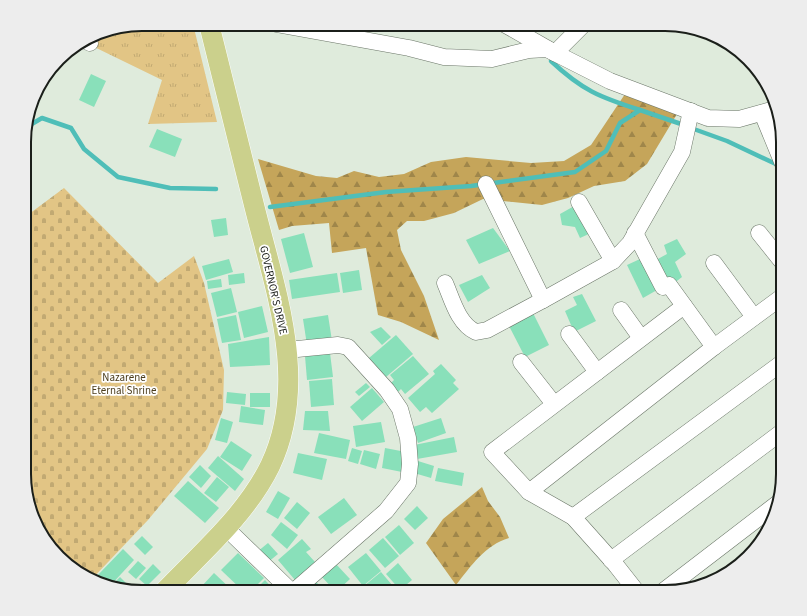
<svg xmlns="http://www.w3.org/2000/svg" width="807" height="616" viewBox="0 0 807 616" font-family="'Source Sans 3',sans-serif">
	<defs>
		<pattern id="grass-tufts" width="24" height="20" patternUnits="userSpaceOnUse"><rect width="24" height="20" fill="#e2c585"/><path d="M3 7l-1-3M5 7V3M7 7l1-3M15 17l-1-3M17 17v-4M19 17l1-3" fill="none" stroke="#c1a972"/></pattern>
		<pattern id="forest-firs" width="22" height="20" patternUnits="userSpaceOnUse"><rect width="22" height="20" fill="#c5a55a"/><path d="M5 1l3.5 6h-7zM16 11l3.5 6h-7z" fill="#9f864a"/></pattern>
		<pattern id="cemetery-stones" width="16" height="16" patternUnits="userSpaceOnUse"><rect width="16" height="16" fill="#e2c585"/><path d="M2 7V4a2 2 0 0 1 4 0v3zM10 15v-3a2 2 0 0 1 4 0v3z" fill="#c1a972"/></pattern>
	</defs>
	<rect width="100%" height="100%" fill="#dfebdc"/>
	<polygon fill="url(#grass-tufts)" points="142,24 193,24 217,122 148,124 162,80 84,42 104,30"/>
	<g fill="url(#forest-firs)">
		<polygon points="625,94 677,114 647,164 625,181 594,186 568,198 542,205 483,199 454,213 424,221 407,221 397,230 401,250 424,296 439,340 457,369 439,340 401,322 378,315 366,248 332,253 329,223 292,226 279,230 258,159 316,176 337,178 354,171 379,177 404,174 431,162 466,157 531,163 564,161 591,145"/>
		<path d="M482 487 488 501 500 517 509 538C485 545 471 566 456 585L426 543 443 519Z"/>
	</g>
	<polygon fill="url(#cemetery-stones)" points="64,188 158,283 194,256 204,283 224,370 223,410 207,449 148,520 91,580 64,563 36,527 24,482 25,217"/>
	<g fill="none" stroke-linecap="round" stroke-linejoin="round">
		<g stroke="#4fbeb8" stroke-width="4.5">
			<path d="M551 61C582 90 599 97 640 110"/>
			<polyline points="25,128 42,118 71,128 84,149 118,177 170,188 216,189"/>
			<polyline points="691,128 727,141 778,165"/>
			<polyline points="270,207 386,192 471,186 575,172 606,151 620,123 640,110 684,125"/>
		</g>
	</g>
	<g fill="#89e0ba">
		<polygon points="91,74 106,81 94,107 79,100"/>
		<polygon points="157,129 182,139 175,157 149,147"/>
		<polygon points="576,205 591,233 580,238 575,227 562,225 560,214"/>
		<polygon points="226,218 228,235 214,237 211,220"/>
		<polygon points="493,228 510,251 479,264 466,240"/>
		<polygon points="304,233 313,267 290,273 281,239"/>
		<polygon points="677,239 686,254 675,262 682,277 673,284 668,282 656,260 667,254 664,245"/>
		<polygon points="229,259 233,272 206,280 202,266"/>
		<polygon points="640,259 657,290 643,298 627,265"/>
		<polygon points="359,270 362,290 343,293 340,273"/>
		<polygon points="244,273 245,283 229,285 228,275"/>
		<polygon points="337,273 340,292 292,299 289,280"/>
		<polygon points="482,275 490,288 468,302 459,285"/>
		<polygon points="221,279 222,287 208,289 207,281"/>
		<polygon points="231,288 237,312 217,317 211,293"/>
		<polygon points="582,294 596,321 574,332 565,311 577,305 573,297"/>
		<polygon points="262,306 268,332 244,338 238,312"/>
		<polygon points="533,313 549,345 525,357 508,324"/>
		<polygon points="236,315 241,340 222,343 217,319"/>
		<polygon points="328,315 332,341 307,345 303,319"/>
		<polygon points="381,327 391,337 382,345 370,332"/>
		<polygon points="396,335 413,354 386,377 369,358"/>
		<polygon points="269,337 270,365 230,367 228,344"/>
		<polygon points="330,353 333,377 307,380 305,356"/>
		<polygon points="413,356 429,374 405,394 401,389 397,393 390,384 394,380 390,375"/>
		<polygon points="441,364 456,380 453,383 459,389 432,413 426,407 420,412 408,398 435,374 433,371"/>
		<polygon points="332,379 334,405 311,407 309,381"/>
		<polygon points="366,383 370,387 359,396 355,392"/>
		<polygon points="372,388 384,402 362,421 350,407"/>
		<polygon points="227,392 246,394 245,405 226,403"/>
		<rect x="250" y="393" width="20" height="14"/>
		<polygon points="241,406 265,410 263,425 239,422"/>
		<polygon points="305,411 328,411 330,431 303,430"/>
		<polygon points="221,418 233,422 227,443 215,440"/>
		<polygon points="441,418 446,433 418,443 413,427"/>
		<polygon points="381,422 385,442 356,447 353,426"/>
		<polygon points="319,433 350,440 346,459 314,453"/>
		<polygon points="454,437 457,452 417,459 414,445"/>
		<polygon points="231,441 252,455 242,471 220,457"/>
		<polygon points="352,448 362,451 358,464 348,461"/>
		<polygon points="385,448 406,452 402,472 382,468"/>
		<polygon points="364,450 380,454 376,469 360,464"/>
		<polygon points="298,453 327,459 322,480 293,473"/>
		<polygon points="218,456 244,479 235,491 208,468"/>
		<polygon points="418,461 434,466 431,478 414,473"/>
		<polygon points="200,465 211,476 201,488 189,477"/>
		<polygon points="438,468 464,473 462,486 435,481"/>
		<polygon points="217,477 229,487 216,502 204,493"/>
		<polygon points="188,481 219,508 205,523 174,496"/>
		<polygon points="278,491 290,498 278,519 266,512"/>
		<polygon points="344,498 357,515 331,534 318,517"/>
		<polygon points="297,502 310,513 297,529 284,518"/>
		<polygon points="417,506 428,518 415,530 404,519"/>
		<polygon points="281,522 298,535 287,549 271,535"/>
		<polygon points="399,525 414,543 400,555 385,537"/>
		<polygon points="142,536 153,547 145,555 134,544"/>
		<polygon points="383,538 399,556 385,568 369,550"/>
		<polygon points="302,539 311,549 306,552 315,562 295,580 278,560"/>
		<polygon points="268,543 278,554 267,563 257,552"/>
		<polygon points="123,549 134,560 110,586 105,585 96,577"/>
		<polygon points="238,553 264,578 250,592 244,592 221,570"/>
		<polygon points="366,553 381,571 363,586 348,567"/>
		<polygon points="138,561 146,568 136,579 128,572"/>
		<polygon points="335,563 350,579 336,592 321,576"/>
		<polygon points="398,563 412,580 400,590 386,574"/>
		<polygon points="153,564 161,572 147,586 139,579"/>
		<polygon points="381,572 398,592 369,592 364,586"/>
		<polygon points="214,573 234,592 206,592 201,587"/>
		<polygon points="120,577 126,583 121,589 113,587 111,586"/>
		<polygon points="265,580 276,592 253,592"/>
		<polygon points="315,581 326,592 304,592"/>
		<polygon points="351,586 355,592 343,592"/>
	</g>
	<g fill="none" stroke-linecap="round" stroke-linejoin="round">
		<g stroke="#6b7668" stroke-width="17">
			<g id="minor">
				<polyline points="276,24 409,48 444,57 492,59 529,50 547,49 610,81 708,118 739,119 775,109"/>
				<polyline points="504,24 555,53 584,24"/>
				<polyline points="86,41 90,43"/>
				<polyline points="762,113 783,164"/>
				<polyline points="486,184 543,300 613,261 630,243 682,152 691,111"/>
				<polyline points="579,202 613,261"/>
				<polyline points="635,233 663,287"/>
				<polyline points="759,233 783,263"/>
				<polyline points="714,263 754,317"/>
				<path d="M445 283C452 299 458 324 476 332L487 330 543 300"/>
				<polyline points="669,285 714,347"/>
				<polyline points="621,310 641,338"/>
				<polyline points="569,334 597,372"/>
				<polyline points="287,350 338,345 348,347 387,390 400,409 408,438 410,464 408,483 386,511 293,592"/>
				<polyline points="521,362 554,404"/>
				<polyline points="529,492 492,452 684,306"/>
				<polyline points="573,517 783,362"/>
				<polyline points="226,528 292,592"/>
				<polyline points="611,560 783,431"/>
				<polyline points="637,592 615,564 573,517 529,492 714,347 783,296"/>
				<polyline points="662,592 778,503"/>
			</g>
		</g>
		<g stroke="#fff" stroke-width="21">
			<path id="major" d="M164 592C201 553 246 515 270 466 310 382 275 290 254 205 239 145 224 84 209 24"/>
		</g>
		<use href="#minor" stroke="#fff" stroke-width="16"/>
		<use href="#major" stroke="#cbd08c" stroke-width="20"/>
	</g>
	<g text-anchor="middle" stroke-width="3.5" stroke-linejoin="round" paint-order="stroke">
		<g font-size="11" fill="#1b1f1a" stroke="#fff">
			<text transform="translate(274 290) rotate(77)" y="4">GOVERNOR'S DRIVE</text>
		</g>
		<g font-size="11" fill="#4b3d1c" stroke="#fff">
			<text x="124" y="381">Nazarene<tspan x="124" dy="13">Eternal Shrine</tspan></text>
		</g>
	</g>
	<path d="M0 0H807V616H0ZM142 31H665A111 111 0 0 1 776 142V474A111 111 0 0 1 665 585H142A111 111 0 0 1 31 474V142A111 111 0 0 1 142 31Z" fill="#ededed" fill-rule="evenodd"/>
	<path fill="none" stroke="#1b1f1a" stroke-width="2" d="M142 31H665A111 111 0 0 1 776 142V474A111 111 0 0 1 665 585H142A111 111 0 0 1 31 474V142A111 111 0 0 1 142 31Z"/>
</svg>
